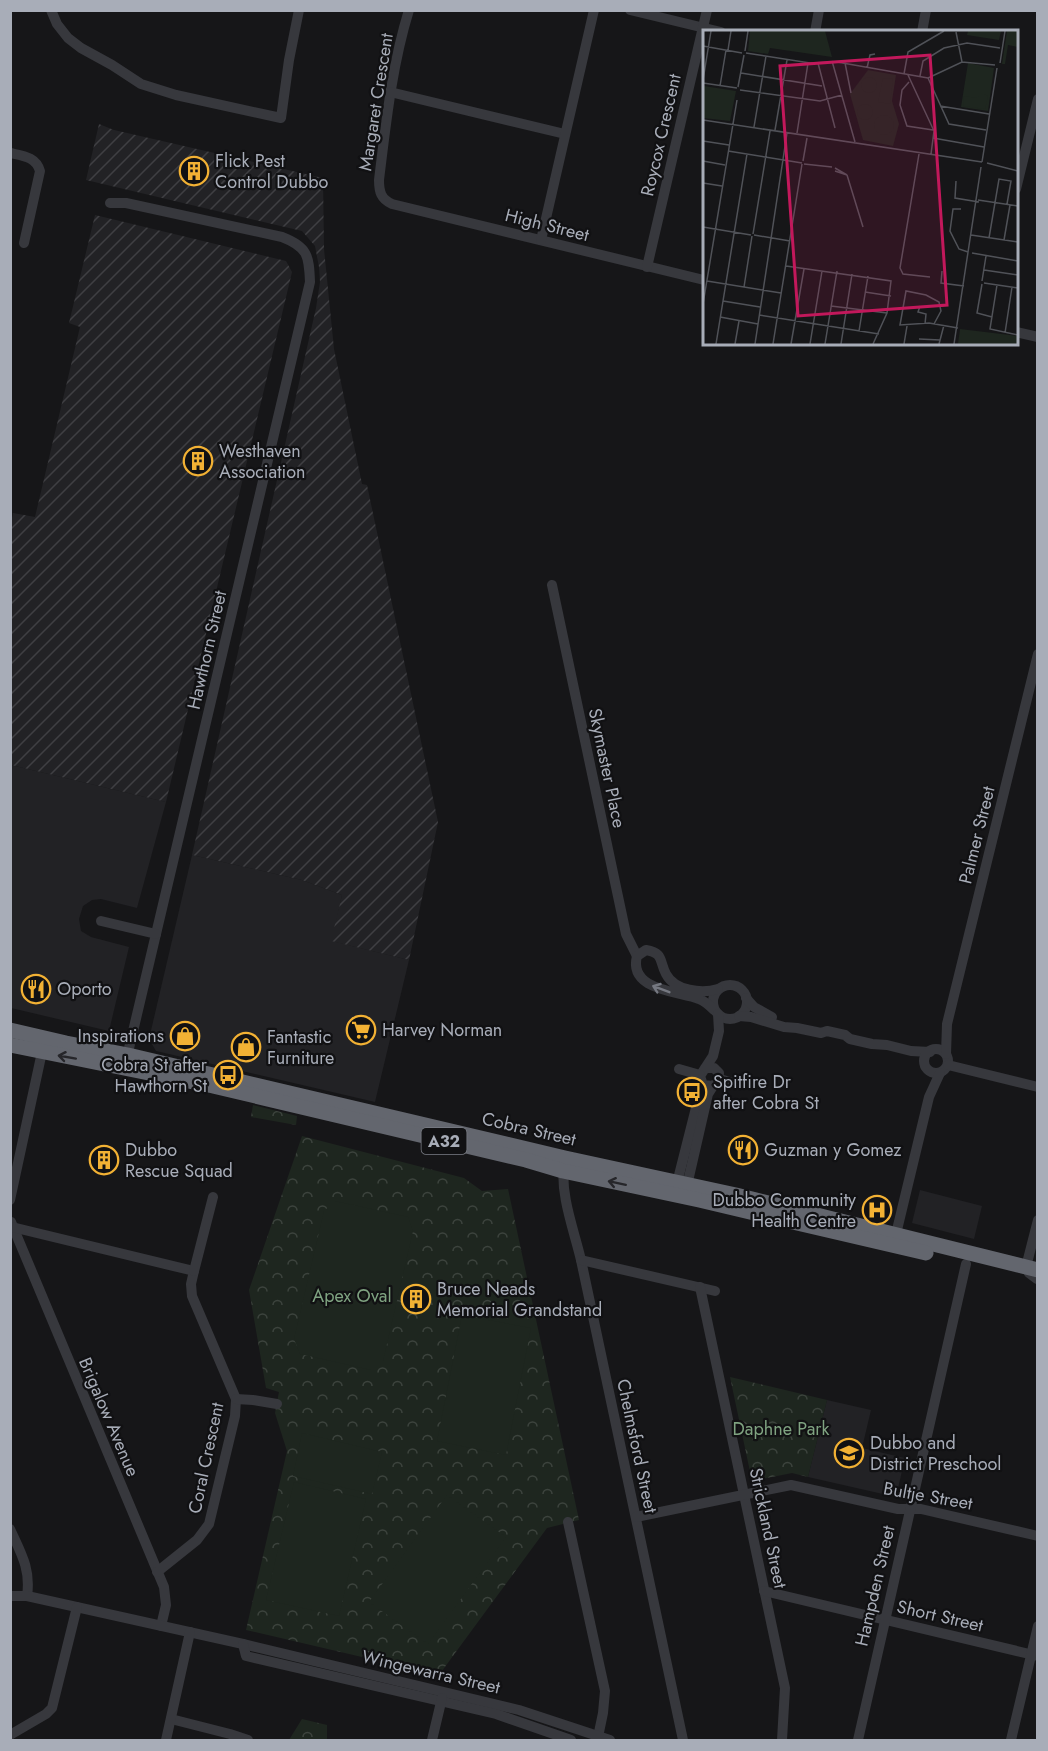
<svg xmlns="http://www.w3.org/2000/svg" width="1048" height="1751" viewBox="0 0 1048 1751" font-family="Jost,sans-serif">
	<defs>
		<pattern id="industrial-furrows" width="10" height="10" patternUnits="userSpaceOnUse" patternTransform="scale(1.5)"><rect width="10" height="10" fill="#222225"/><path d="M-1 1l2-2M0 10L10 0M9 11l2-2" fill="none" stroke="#3f3f43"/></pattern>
		<pattern id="forest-crowns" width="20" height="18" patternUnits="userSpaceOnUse" patternTransform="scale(1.5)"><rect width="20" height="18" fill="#1e261f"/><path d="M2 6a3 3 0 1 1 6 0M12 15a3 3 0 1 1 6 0" fill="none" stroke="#3c433d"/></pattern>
	</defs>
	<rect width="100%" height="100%" fill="#161618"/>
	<g fill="#222225">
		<polygon points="11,765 166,802 137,908 101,899 92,900 83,906 79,919 81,931 91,937 129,947 109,1031 11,1008"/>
		<polygon points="192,855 302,880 342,895 332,941 409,960 375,1102 156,1051 149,1039"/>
		<polygon points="920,1190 982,1206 974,1239 912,1223"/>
		<polygon points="827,1400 871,1410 862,1448 905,1458 896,1497 808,1477"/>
	</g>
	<g fill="url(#industrial-furrows)">
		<polygon points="99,124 114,130 323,178 324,249 334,349 362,484 367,485 438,822 409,960 331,941 342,895 302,880 192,855 316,308 320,282 319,267 315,246 302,231 86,180"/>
		<polygon points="95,215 286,261 292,272 166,802 11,765 11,523 13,513 35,517 80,327 69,323"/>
	</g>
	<g fill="url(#forest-crowns)">
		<polygon points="253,1105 297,1116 296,1125 251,1117"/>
		<polygon points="302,1136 464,1178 482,1191 508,1189 579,1520 547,1528 439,1675 246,1630 287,1451 275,1413 279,1392 266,1388 249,1290"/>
		<polygon points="730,1377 827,1400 808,1477 792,1473 752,1481"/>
		<polygon points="302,1719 327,1725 327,1740 289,1740"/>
	</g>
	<g fill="#1e261f">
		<polygon points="335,1201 408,1217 413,1231 383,1361 371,1370 300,1354 294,1339 324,1211"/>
		<polygon points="462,1315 531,1328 506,1455 437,1441"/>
		<polygon points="302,1433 382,1452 372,1494 293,1476"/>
		<polygon points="294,1482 366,1499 339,1616 266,1600"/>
		<polygon points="447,1495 506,1537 428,1644 369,1602"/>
	</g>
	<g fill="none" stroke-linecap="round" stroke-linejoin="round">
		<g stroke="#37383d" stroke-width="10">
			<polyline points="51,10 57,24 68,38 81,48 112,65 141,84 176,95 281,118 289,60 299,10"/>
			<path d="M409 10C392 65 386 123 379 180 379 192 381 199 392 204L704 280"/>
			<polyline points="630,10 721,32"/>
			<polyline points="815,32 819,10"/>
			<polyline points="922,32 926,10"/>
			<polyline points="390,92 565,134"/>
			<path d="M10 153C24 156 36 157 40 171L24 243"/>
			<polyline points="1016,189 1038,99"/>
			<path d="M110 203H126L282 237C308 247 309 256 310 282L126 1061"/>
			<polyline points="541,240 594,10"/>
			<polyline points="647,267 707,10"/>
			<polyline points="1016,332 1038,337"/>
			<polyline points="552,585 626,934 637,956"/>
			<polyline points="101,921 156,934"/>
			<circle cx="730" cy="1002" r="17"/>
			<polyline points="746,998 754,1007 772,1017"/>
			<path d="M714 1010C710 1006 705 1001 699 999 679 991 628 991 637 956L646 950C664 953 659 961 666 974 675 991 702 994 718 989"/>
			<polyline points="739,1016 751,1017 784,1027 797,1028 821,1033 827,1031 845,1035 850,1039 872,1044 887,1045 911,1051 930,1052"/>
			<circle cx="936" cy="1061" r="12"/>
			<polyline points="946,1054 947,1024 1038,654"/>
			<polyline points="948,1065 1038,1087"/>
			<polyline points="705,1068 714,1068 719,1073 718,1082 713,1086 703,1085 700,1076 713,1056 719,1031 718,1014"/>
			<polyline points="679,1069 700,1075"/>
			<polyline points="720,1079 739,1085"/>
			<path d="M564 1164C560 1195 574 1230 581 1260L683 1740"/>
			<polyline points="676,1187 700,1092 701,1082"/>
			<polyline points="686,1190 708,1094 713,1086"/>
			<polyline points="10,1200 42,1052 39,1045"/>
			<polyline points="11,1222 164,1587 166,1605 161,1626"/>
			<polyline points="12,1227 194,1271 191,1284 192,1296 236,1399 235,1416 209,1524 197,1540 157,1572"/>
			<polyline points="896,1234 929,1097 940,1073"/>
			<polyline points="581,1260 715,1291"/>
			<polyline points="194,1271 213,1197"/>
			<polyline points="1037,1279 1029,1273 1026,1267 1038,1220"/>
			<polyline points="700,1287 785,1688 782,1740"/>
			<polyline points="236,1399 253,1400 277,1404"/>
			<polyline points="636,1517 791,1485 898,1509 921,1509 1038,1536"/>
			<polyline points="568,1522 605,1691 603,1713 598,1737"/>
			<path d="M10 1529C21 1553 31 1569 27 1596"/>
			<polyline points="764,1591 1038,1656"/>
			<polyline points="10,1596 27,1596 243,1644 519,1710 610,1740"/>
			<polyline points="243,1644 246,1656 496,1714 571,1740"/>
			<polyline points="171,1719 230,1734 248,1740"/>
			<polyline points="10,1735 46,1714 52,1708 77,1607"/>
			<polyline points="166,1740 190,1632"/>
			<polyline points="432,1740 442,1698"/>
			<polyline points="858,1740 966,1264"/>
			<polyline points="1011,1740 1038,1626"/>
		</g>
		<g stroke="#63666e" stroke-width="15">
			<polyline points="10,1030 66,1043 128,1055 565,1158 736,1195 1038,1270"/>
			<polyline points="10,1045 213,1086 526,1160 563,1171 699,1200 926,1253"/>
		</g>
	</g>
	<defs><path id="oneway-shaft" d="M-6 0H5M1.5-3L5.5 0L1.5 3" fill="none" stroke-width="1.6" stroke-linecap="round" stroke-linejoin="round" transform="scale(1.5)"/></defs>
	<use stroke="#757881" href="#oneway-shaft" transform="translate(661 989) rotate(-159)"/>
	<g stroke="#26262a">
		<use href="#oneway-shaft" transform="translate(67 1057) rotate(-170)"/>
		<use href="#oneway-shaft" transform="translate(617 1183) rotate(-168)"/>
	</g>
	<defs>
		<g id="building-ring" transform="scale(1.5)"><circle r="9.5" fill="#111113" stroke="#f2b134" stroke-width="1.5"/><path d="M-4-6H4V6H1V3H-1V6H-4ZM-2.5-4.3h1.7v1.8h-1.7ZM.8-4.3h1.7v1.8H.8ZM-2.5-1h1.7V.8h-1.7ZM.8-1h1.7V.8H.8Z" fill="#f2b134"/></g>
		<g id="restaurant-ring" transform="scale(1.5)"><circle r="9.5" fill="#111113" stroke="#f2b134" stroke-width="1.5"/><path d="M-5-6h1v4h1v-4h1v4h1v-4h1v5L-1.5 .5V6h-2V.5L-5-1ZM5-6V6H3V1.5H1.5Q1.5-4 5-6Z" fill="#f2b134"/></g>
		<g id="supermarket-ring" transform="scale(1.5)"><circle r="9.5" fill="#111113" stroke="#f2b134" stroke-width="1.5"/><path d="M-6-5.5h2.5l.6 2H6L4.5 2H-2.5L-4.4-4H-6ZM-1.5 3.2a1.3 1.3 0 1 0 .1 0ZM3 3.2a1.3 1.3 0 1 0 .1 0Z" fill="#f2b134"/></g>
		<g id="shop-ring" transform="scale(1.5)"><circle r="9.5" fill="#111113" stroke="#f2b134" stroke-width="1.5"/><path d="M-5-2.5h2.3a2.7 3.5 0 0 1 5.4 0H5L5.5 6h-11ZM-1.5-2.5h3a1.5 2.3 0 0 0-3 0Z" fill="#f2b134"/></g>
		<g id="bus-ring" transform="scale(1.5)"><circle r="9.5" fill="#111113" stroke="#f2b134" stroke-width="1.5"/><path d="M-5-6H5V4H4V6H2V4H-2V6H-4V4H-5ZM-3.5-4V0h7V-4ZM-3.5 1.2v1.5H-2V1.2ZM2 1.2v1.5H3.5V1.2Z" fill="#f2b134"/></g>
		<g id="hospital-ring" transform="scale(1.5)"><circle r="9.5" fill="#111113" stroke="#f2b134" stroke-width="1.5"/><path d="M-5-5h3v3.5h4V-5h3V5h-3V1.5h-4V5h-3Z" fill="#f2b134"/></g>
		<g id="school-ring" transform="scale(1.5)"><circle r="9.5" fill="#111113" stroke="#f2b134" stroke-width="1.5"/><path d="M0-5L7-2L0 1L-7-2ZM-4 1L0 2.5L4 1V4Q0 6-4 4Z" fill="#f2b134"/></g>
	</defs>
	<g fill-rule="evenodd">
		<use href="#building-ring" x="194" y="171"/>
		<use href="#building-ring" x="198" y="461"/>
		<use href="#restaurant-ring" x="36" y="989"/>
		<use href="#supermarket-ring" x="361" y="1030"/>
		<use href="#shop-ring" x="185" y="1036"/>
		<use href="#shop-ring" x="246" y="1047"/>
		<use href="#bus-ring" x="228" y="1075"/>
		<use href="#bus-ring" x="692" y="1092"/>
		<use href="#restaurant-ring" x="743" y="1150"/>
		<use href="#building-ring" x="104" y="1160"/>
		<use href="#hospital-ring" x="877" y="1210"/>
		<use href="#building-ring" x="416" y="1299"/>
		<use href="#school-ring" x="849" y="1453"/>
	</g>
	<g text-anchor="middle" stroke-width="4.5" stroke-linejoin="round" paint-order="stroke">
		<rect fill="#111113" stroke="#7b7e86" stroke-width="1.5" x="421.5" y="1128" width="45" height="26" rx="4.5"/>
		<g font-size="16" font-weight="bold" fill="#a8adb8">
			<text x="444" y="1147">A32</text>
		</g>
		<g font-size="18" fill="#a8adb8" stroke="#111113">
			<text transform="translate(376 102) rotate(-81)" y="6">Margaret Crescent</text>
			<text transform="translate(661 135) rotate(-77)" y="6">Roycox Crescent</text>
			<text transform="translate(547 225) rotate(14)" y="6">High Street</text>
			<text transform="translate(207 650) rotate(-77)" y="6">Hawthorn Street</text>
			<text transform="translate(607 768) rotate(78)" y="6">Skymaster Place</text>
			<text transform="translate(977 835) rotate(-76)" y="6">Palmer Street</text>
			<text transform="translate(529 1129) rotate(13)" y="6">Cobra Street</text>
			<text transform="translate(109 1417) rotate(67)" y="6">Brigalow Avenue</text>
			<text transform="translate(637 1446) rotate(78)" y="6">Chelmsford Street</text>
			<text transform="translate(206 1458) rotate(-78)" y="6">Coral Crescent</text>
			<text transform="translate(928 1496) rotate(10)" y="6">Bultje Street</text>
			<text transform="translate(768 1528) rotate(78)" y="6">Strickland Street</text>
			<text transform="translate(875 1586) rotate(-77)" y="6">Hampden Street</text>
			<text transform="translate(940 1616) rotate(13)" y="6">Short Street</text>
			<text transform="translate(431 1672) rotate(13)" y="6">Wingewarra Street</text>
		</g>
		<g font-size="18" fill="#a8adb8" stroke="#111113" text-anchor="start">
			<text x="215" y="167">Flick Pest<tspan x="215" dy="21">Control Dubbo</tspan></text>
			<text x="219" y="457">Westhaven<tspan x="219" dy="21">Association</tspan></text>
			<text x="57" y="995">Oporto</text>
			<text x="382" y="1036">Harvey Norman</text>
			<text x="164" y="1042" text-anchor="end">Inspirations</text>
			<text x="267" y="1043">Fantastic<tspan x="267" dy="21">Furniture</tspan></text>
			<text x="207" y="1071" text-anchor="end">Cobra St after<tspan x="207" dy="21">Hawthorn St</tspan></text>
			<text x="713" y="1088">Spitfire Dr<tspan x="713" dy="21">after Cobra St</tspan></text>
			<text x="125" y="1156">Dubbo<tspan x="125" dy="21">Rescue Squad</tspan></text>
			<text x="764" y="1156">Guzman y Gomez</text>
			<text x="856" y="1206" text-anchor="end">Dubbo Community<tspan x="856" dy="21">Health Centre</tspan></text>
			<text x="437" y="1295">Bruce Neads<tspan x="437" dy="21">Memorial Grandstand</tspan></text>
			<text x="870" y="1449">Dubbo and<tspan x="870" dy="21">District Preschool</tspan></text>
		</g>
		<g font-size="18" fill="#7fa381" stroke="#111113">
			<text x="352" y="1302">Apex Oval</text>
			<text x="781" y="1435">Daphne Park</text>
		</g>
	</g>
	<g transform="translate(703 30)">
		<rect width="315" height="315" fill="#161618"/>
		<path d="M265 1H298L296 10 264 5Z" fill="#1e261f"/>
		<path d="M47 1H122L129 27 67 18 65 24 45 21ZM304 1H315V17L305 15 302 34H299ZM265 33 291 38 285 81 258 77ZM165 40 193 45 189 71 196 94 190 116 160 110 147 64ZM1 56 33 61 27 91 0 88ZM257 299 315 306V314H255Z" fill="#1e261f"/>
		<path d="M158 55a8 8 0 1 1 16 0a8 8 0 1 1-16 0ZM180 48 190 49 187 74 175 72ZM279 63 285 66 282 79 260 76 261 66 274 68ZM154 82a8 8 0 1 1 16 0a8 8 0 1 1-16 0ZM171 95a10 10 0 1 1 20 0a10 10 0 1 1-20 0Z" fill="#1e261f"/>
		<path fill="none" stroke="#505258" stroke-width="1.5" d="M253 2 259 32M0 16 39 23M25 20 28 1M42 21 45 1M43 23 107 33 134 32 225 48M129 31 152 112M115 33 132 98M142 33 148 63M297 33 302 1M164 38 167 25 172 24M38 43 119 56M201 44 205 22 241 1M205 45 231 101 228 124M217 46 220 31 241 18 264 13 297 18M225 48 246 94 283 100M225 48 259 32 292 35M0 50 8 1M206 52 199 60 197 75 204 96 230 100M0 53 34 58M17 56 23 20M35 57 41 25M37 60 117 71 139 65M237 76 286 84M0 90 279 132M51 97 63 26M72 100 84 30M94 103 105 33M230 108 281 117M0 111 26 115M25 121 99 133M216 124 197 238 200 244 227 247M0 131 22 135M100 131 104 108M279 132 294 38M284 133 315 141M101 134 129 137M132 141 144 145 132 138M144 145 160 197M253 151 252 168 276 172M0 153 19 156M275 170 315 176M258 179H250L247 201 256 219 265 222M0 197 48 205M50 204 67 101M51 205 87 211M268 205 315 212M286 208 296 149 308 151 304 174M301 210 307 175M269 223 315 231M83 236 188 251 184 283 170 314M281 240 315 245M239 241 238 253 261 256M4 251 78 263M279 251 283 226M281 253 315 258M279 254 274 283 289 287M294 255 287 299 315 305M41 257 49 206M162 262 188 266M20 271 57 277M0 274 34 70M128 276 184 283M217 276 215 282 223 284 222 294M56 285 176 304M17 287 55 294M231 294 238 281 236 272 223 265 203 261 197 295 226 293 255 298M156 301 165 246M302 303 309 257M216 309 237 310M13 314 44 124M32 314 36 291M52 314 84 103M70 314 99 134M88 314 101 239M107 314 119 241M122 314 134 241M138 314 149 244M201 314 204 296M236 314 241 295M251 314 278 137"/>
		<path fill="#c2185b" fill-opacity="0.15" stroke="#c2185b" stroke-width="3" d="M227 25 244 275 95 286 77 36Z"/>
		<rect width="315" height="315" fill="none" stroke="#a8adb8" stroke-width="3"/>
	</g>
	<rect width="1048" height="1751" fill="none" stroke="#a8adb8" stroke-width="24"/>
</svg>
